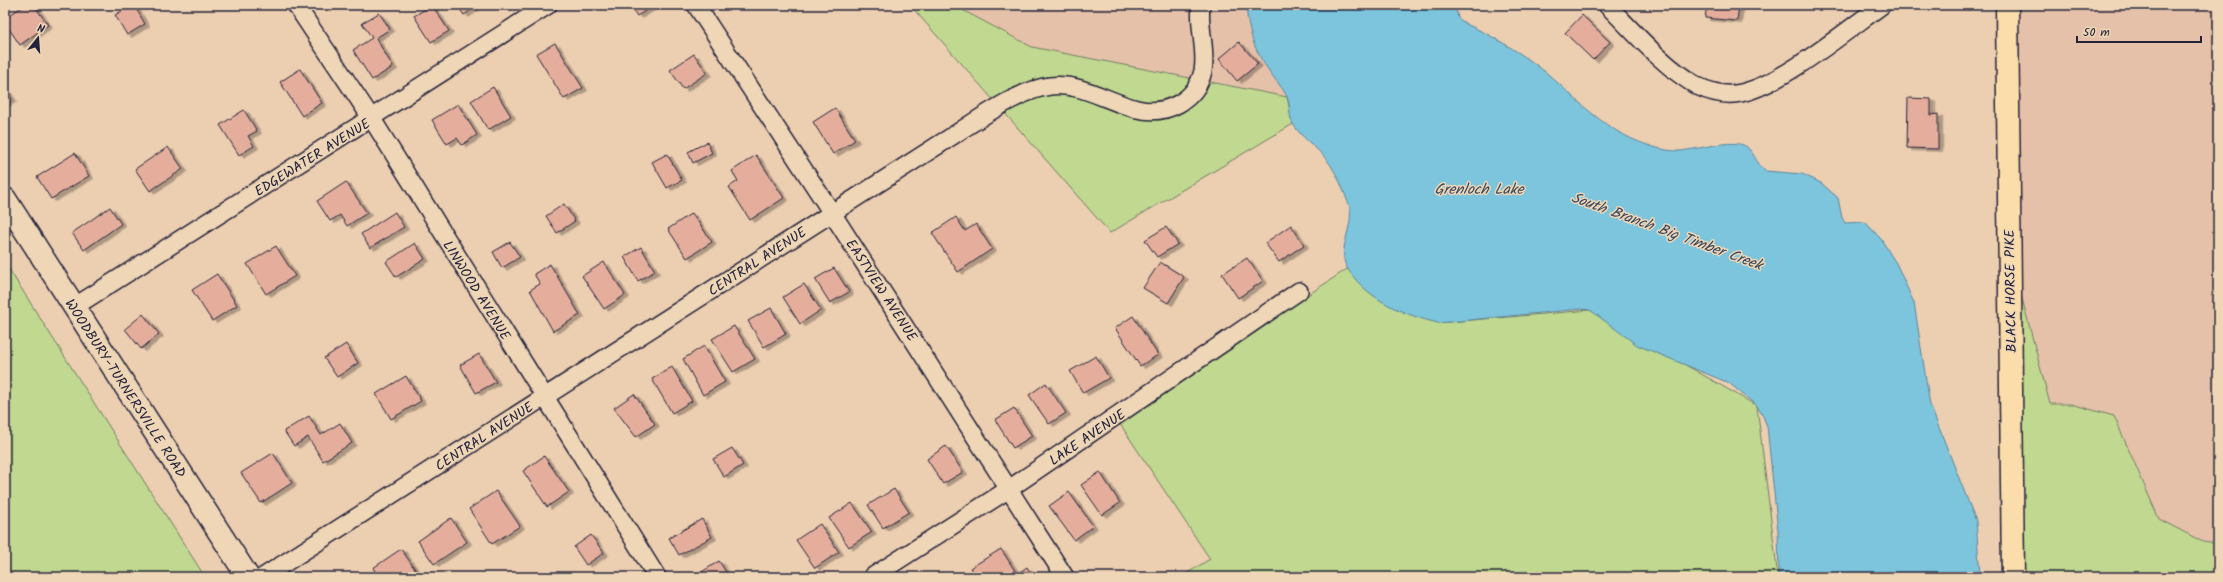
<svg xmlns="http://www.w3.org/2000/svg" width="2223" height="582" viewBox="0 0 2223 582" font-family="Kalam,sans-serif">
	<defs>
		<filter id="shadow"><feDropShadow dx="4.5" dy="2.5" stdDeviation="0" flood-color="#0004"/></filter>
	</defs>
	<rect width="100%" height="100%" fill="#ecceb1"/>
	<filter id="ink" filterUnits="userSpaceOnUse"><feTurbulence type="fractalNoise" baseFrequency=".025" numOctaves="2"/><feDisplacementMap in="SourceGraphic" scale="8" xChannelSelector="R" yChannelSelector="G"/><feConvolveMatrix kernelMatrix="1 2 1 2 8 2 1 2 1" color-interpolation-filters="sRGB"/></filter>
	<g filter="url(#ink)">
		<g fill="#e6c1a9">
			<polygon points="953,5 1253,5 1287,97 1032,47"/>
			<polygon points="2007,5 2218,5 2218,577 2013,577"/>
		</g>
		<g fill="#c0d88f" stroke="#717d65">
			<polygon points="910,5 953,5 1032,47 1287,97 1293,124 1110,233"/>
			<polygon points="2010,253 2050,404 2071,404 2114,416 2159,519 2203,542 2218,544 2218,577 2013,577"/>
			<polygon points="5,263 205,577 5,577"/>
			<polygon points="1347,269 1438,323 1590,310 1757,406 1778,577 1181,577 1210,559 1118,421"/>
		</g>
		<path fill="#7dc5dd" stroke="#59849c" d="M1246 5H1455L1458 18 1466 24C1492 35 1528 57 1549 75 1573 96 1598 123 1628 137 1642 144 1662 151 1678 151 1694 151 1734 137 1747 147 1754 153 1757 164 1765 171L1802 174 1821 183 1838 198 1842 218 1845 223 1865 222 1881 239 1897 265 1914 303 1930 405 1976 521 1980 577H1779L1778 531 1767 426 1763 416 1757 406 1729 383 1637 345 1590 310 1581 309 1438 323C1404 315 1369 300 1349 271 1334 251 1356 226 1349 205 1344 191 1338 176 1330 164 1320 149 1302 139 1293 124 1288 115 1291 106 1287 97 1284 89 1275 80 1270 72 1254 51 1248 31 1246 5Z"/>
		<g fill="#e5ae9c" stroke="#22223b" filter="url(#shadow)">
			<polygon points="25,5 34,5 48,25 20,45 5,23 5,18"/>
			<polygon points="132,5 134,5 145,24 127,35 115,15"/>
			<polygon points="432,5 449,31 431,42 414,16"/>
			<polygon points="457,5 478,5 464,15"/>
			<polygon points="630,5 655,5 637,16"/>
			<polygon points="1707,5 1739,5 1737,21 1705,18"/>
			<polygon points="379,13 390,29 376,38 393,67 372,80 353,50 372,38 362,23"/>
			<polygon points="1582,15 1610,42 1593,60 1565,33"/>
			<polygon points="1239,42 1258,64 1237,81 1219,59"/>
			<polygon points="555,43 583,88 564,99 536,54"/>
			<polygon points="694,54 707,73 683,89 670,70"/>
			<polygon points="300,69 322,103 302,116 280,82"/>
			<polygon points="493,87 511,116 488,130 471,101"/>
			<polygon points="5,88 12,99 5,104"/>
			<polygon points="1908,98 1931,99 1931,115 1938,114 1938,149 1907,148"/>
			<polygon points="458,104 477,135 462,145 457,138 447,144 432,120"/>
			<polygon points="835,108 855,140 833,154 813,122"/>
			<polygon points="244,110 257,131 248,136 254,146 239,155 220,125"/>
			<polygon points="707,142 712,153 693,163 688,152"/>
			<polygon points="168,147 183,169 150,191 135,169"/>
			<polygon points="75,153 89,176 51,199 37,177"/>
			<polygon points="667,154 682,180 667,188 652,162"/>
			<polygon points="756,155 784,198 750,220 729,187 738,181 732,171"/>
			<polygon points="346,182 367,213 347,226 340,215 330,221 317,201"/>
			<polygon points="564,204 575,221 557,233 546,216"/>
			<polygon points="110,207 121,224 84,250 72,233"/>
			<polygon points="395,212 404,227 370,248 361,234"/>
			<polygon points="692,213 712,242 687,258 668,229"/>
			<polygon points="956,217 965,231 976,224 992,249 958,272 932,233"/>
			<polygon points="1291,225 1304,245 1279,262 1265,243"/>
			<polygon points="1166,227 1178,244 1157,257 1145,240"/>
			<polygon points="510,242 520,257 502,268 493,252"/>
			<polygon points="415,243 425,259 396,277 386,262"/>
			<polygon points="276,246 295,276 266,294 247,264"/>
			<polygon points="641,247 655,271 638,281 624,257"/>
			<polygon points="1247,258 1263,281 1238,298 1222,274"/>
			<polygon points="604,262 625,295 604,309 582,276"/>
			<polygon points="1160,262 1184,277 1168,303 1143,288"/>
			<polygon points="550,264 580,315 553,331 530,290 540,284 534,274"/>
			<polygon points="834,268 849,292 830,303 815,279"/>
			<polygon points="217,274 237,305 212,321 192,290"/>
			<polygon points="804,284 821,310 800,324 783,297"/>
			<polygon points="771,308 786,334 764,347 748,321"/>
			<polygon points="143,314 159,334 141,349 125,329"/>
			<polygon points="1133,316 1158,355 1140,366 1115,328"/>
			<polygon points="734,326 755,359 733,372 712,339"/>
			<polygon points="346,344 358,363 337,377 324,358"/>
			<polygon points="704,346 725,382 703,395 683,359"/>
			<polygon points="479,354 496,382 476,393 460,365"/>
			<polygon points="1096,356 1109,378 1083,393 1070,371"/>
			<polygon points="672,367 692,401 672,413 652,379"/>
			<polygon points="406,376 421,401 391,419 376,394"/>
			<polygon points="1046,383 1066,413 1049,424 1029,395"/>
			<polygon points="634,394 655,424 636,437 614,408"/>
			<polygon points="1014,408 1032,436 1013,448 995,420"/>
			<polygon points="309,416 321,435 340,423 352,443 323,461 308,437 294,446 284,431"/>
			<polygon points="946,446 963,472 943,484 927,459"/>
			<polygon points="732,448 743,465 724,477 713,459"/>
			<polygon points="273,453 292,483 261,503 241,473"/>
			<polygon points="544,456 569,492 547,507 523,471"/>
			<polygon points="1100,472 1120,503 1102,515 1081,485"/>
			<polygon points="894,489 909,512 883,528 868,505"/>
			<polygon points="496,491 520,526 492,544 469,509"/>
			<polygon points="1069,492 1093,526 1074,540 1049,506"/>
			<polygon points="852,503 872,532 849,547 829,518"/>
			<polygon points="451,518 467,542 434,564 418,541"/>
			<polygon points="702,519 712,537 679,555 669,538"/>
			<polygon points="820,524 839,552 815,568 796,540"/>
			<polygon points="591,535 604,553 586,565 574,547"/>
			<polygon points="401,549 417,572 409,577 379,577 373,568"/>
			<polygon points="1001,549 1017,574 1027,567 1033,577 976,577 970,568"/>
			<polygon points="719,561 729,577 694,577"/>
		</g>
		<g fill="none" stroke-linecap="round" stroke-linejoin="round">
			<g stroke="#22223b" stroke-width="20">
				<g id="minor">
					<polyline points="296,5 372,119 657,577"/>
					<polyline points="696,5 832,213 1065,577"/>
					<path d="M1607 5C1634 32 1664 67 1697 86 1710 92 1727 96 1741 93 1781 85 1847 30 1882 5"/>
					<polyline points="74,307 548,5"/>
					<path d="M263 577 943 142C972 124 1017 90 1050 86 1080 82 1108 102 1137 109 1166 116 1196 101 1203 71 1207 50 1198 27 1201 5"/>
					<polyline points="872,577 1009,489 1299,291"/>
				</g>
			</g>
			<g stroke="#22223b" stroke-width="25">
				<polyline id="secondary" points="5,199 248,577"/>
			</g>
			<g stroke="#22223b" stroke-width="25">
				<polyline id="primary" points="2007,5 2013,577"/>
			</g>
			<use href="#minor" stroke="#eed6b6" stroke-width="17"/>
			<use href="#secondary" stroke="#eed6b6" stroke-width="22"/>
			<use href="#primary" stroke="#fbddab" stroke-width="22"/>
		</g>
	</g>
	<g text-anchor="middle" stroke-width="3" stroke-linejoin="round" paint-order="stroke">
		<g font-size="14" fill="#22223b" stroke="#eed6b6">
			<text transform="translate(312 157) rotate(-32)" y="5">EDGEWATER AVENUE</text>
			<text transform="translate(757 261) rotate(-33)" y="5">CENTRAL AVENUE</text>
			<text transform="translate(477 290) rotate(58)" y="5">LINWOOD AVENUE</text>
			<text transform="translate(882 290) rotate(57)" y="5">EASTVIEW AVENUE</text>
			<text transform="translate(2010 291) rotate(-91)" y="5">BLACK HORSE PIKE</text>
			<text transform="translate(126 388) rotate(57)" y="5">WOODBURY-TURNERSVILLE ROAD</text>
			<text transform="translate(484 436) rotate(-33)" y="5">CENTRAL AVENUE</text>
			<text transform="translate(1087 437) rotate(-34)" y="5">LAKE AVENUE</text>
		</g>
		<g font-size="15" font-style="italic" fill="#34435b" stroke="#eed6b6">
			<text x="1479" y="194">Grenloch Lake</text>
			<text transform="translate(1667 231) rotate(20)" y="5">South Branch Big Timber Creek</text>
		</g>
	</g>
	<rect width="2223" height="582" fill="none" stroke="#eed6b6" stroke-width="20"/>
	<rect x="10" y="10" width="2203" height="562" fill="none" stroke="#22223b" stroke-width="1.5" filter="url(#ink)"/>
	<g transform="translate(38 38) rotate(17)" stroke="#eed6b6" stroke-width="3" paint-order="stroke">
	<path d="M0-3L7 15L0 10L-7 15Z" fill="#22223b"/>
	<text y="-6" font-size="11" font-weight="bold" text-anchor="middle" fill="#22223b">N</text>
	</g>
	<path d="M2077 36v6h124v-6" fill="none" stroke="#22223b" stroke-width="2"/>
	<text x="2083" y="36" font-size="12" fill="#22223b" stroke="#eed6b6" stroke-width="3" paint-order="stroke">50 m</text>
</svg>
